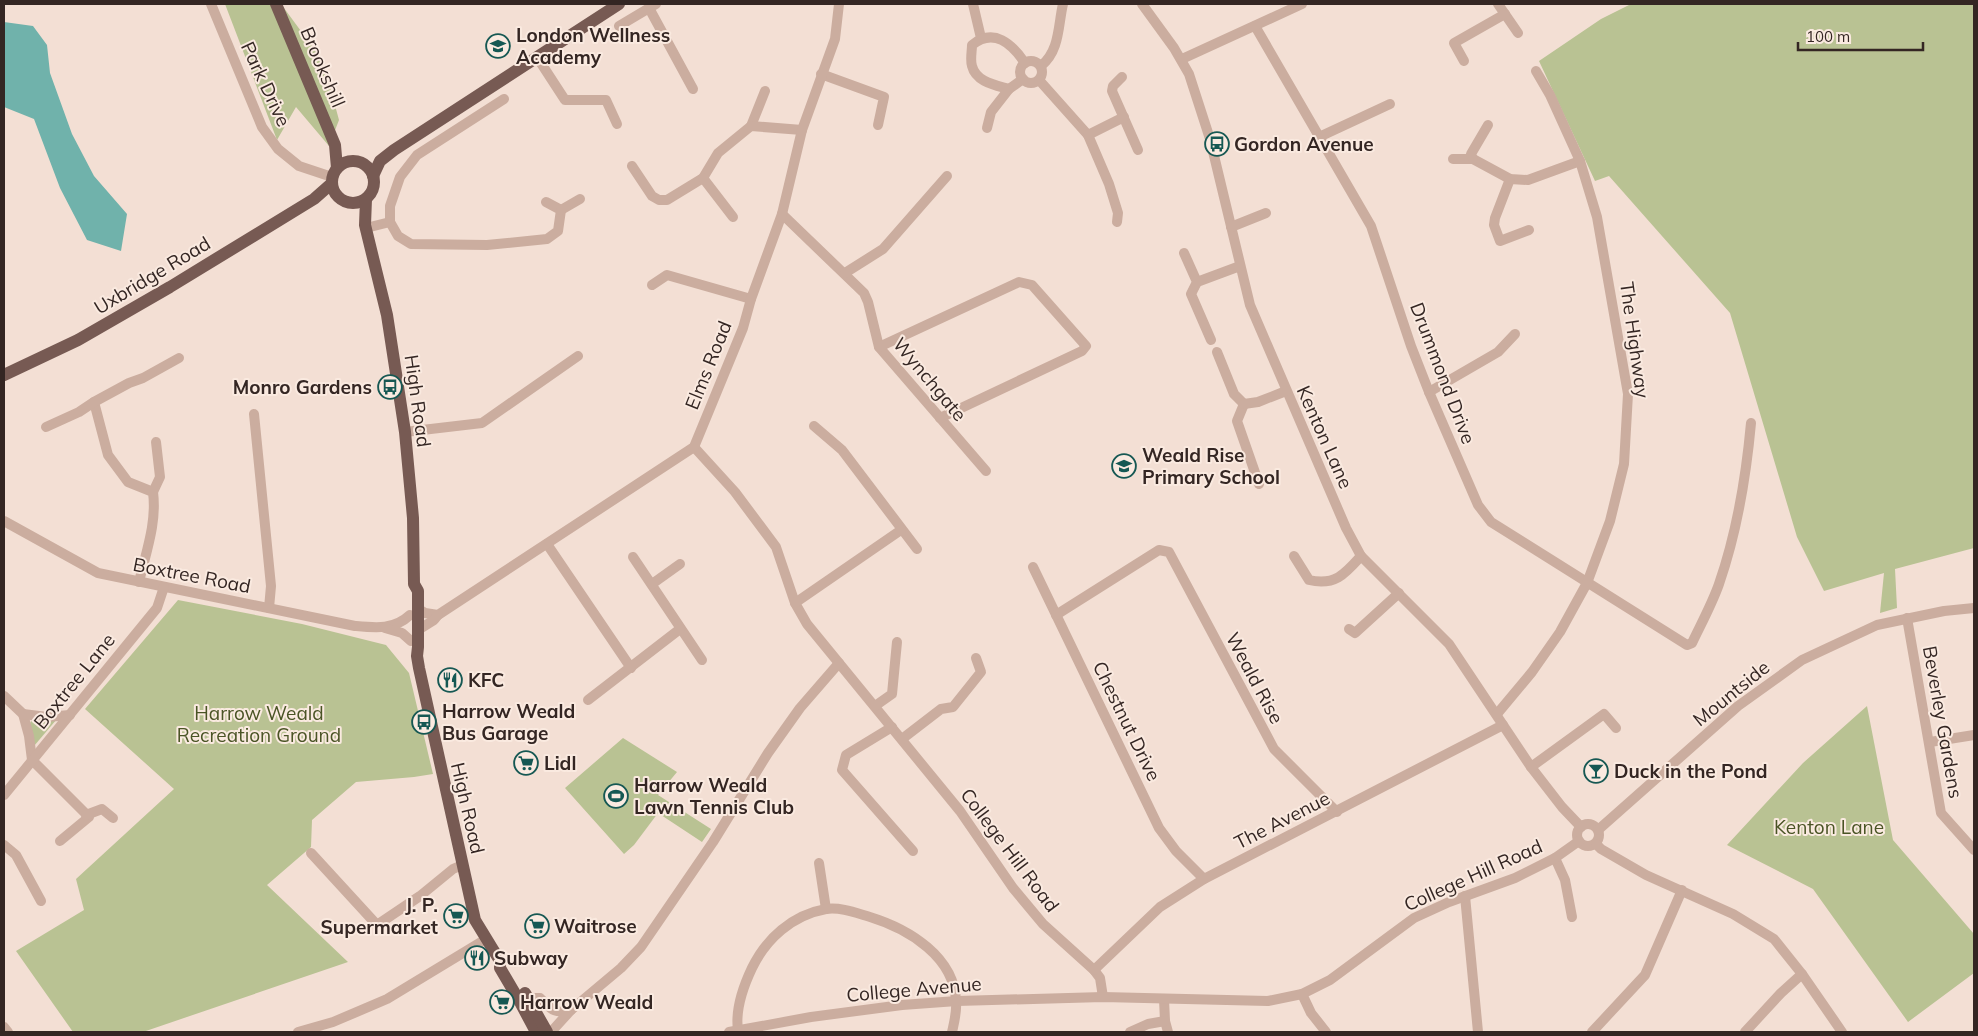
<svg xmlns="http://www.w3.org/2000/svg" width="1978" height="1036" viewBox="0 0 1978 1036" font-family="Mulish,sans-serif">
	<rect width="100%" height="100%" fill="#f3dfd4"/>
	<g fill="#b9c293">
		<polygon points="225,4 281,4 323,61 339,120 329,146 296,107 277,140"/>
		<polygon points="1631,4 1974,4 1974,548 1895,569 1897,608 1880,613 1884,573 1824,591 1797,537 1730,313 1609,176 1595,181 1539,61 1601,19"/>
		<polygon points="178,600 302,624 386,645 409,673 433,774 414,777 356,782 312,820 311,847 267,885 348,962 143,1032 73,1032 16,951 84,910 76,879 174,789 85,709"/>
		<polygon points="1867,706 1893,840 1974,934 1974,973 1908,1022 1813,889 1727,845 1803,763"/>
		<polygon points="34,718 57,719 34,746 30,723"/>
		<polygon points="623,738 677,772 658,795 711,829 702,842 658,813 634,845 624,854 565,788"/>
	</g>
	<polygon fill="#70b2ab" points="4,22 33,26 47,45 50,73 72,134 94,176 127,214 121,251 87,240 60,188 34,119 4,107"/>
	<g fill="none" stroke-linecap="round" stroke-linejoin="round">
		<g stroke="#cbad9f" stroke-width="10">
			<polyline points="211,4 262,127 278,149 299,166 332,177"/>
			<polyline points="973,4 981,38"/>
			<polyline points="1142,4 1174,48 1189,74 1210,139 1250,305 1346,528 1361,556 1449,644 1531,767 1562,807 1581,827"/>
			<polyline points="1498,4 1518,33"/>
			<polyline points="649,8 693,89"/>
			<polyline points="619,26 656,4"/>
			<path d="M1255 26 1371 226 1411 346 1429 392 1478 505 1491 522 1687 645 1692 643C1701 624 1712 604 1719 584 1737 532 1746 478 1751 423"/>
			<polyline points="537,57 565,100 606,100 617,124"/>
			<polyline points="1182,59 1302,4"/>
			<circle cx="1031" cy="72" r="11"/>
			<polyline points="1464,61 1454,43 1505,14"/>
			<path d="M1041 66C1060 51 1058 25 1063 4"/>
			<polyline points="821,74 884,97 878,125"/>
			<polyline points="1122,77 1113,86 1112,91 1138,150"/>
			<path d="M1023 79 1009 89C995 85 976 82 972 66 970 60 972 51 972 45 994 27 1012 44 1025 63"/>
			<polyline points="1039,80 1088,135 1109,184 1118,213 1117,222"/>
			<polyline points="504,99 417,155 400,177 390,206 390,222 398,236 411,244 487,245 547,239 558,231 561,210 546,202"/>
			<polyline points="751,126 765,91"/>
			<polyline points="987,128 991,112 1009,89"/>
			<polyline points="1088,135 1124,117"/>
			<polyline points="1319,137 1390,104"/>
			<polyline points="1453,159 1473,159 1510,179 1528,180 1580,161"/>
			<polyline points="1473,159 1471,154 1488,125"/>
			<polyline points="632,166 652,196 659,200 667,200 703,178 718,153 751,126 802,130"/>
			<polyline points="703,178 733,217"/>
			<polyline points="1510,179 1495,218 1494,225 1500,241 1529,230"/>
			<polyline points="561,210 580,199"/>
			<polyline points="782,214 864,293 868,302 879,347 986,471"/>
			<polyline points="1231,227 1266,213"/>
			<polyline points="366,228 390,222"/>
			<polyline points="1184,253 1197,282 1191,294 1211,340"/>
			<polyline points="845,273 883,249 947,176"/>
			<polyline points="1197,282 1240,266"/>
			<polyline points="652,285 667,275 751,299"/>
			<polyline points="879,347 1019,282 1032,285 1086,346 1082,351 940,418"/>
			<polyline points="1217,352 1234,394 1244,404 1237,421 1259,484"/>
			<polyline points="1429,392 1498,352 1515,334"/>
			<path d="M94 402 108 455 128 482 153 492C157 523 146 552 139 582"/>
			<polyline points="1244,404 1258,402 1286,391"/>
			<polyline points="254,414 271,586 269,608"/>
			<polyline points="814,426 842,450 917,549"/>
			<polyline points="46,427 79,412 94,402 129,383 143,378 179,358"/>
			<polyline points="405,432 482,423 578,356"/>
			<polyline points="694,447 735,492 776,547 795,603 807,624 960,811 1013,888 1043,924 1094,970 1100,978 1103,997"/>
			<polyline points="153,492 160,477 156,442"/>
			<path d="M4 521 98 573 355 626C376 628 394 630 410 615"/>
			<polyline points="547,544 631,668"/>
			<path d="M1294 556 1309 580C1335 586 1345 574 1361 556"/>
			<polyline points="633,557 702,660"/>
			<polyline points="1033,567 1159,828 1176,851 1204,879"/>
			<polyline points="652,584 680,564"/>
			<polyline points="795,603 901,530"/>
			<polyline points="417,608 425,613 438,615 694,447 743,328 751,299 782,214 802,130 835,39 839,4"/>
			<polyline points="1056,615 1159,550 1169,552 1274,749 1337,812"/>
			<polyline points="1907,618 1941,813 1974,850"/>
			<polyline points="385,628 402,633 411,641"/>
			<polyline points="1349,629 1355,633 1399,593"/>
			<polyline points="418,630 434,620 438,615"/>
			<polyline points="4,696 23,714 29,736 32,760 89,817 60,841"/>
			<polyline points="588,700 680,629"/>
			<polyline points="875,706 892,694 897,642"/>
			<polyline points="23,714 47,717 70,715"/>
			<polyline points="1497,714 1532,672 1560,632 1587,583 1610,521 1624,464 1628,394 1597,217 1580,161 1550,95 1536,71"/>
			<polyline points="892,727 846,755 842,770 913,851"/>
			<polyline points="902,739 941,709 953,707 981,672 976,658"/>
			<polyline points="1930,742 1974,735"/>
			<polyline points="1531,767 1604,714 1616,728"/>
			<polyline points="4,795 157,608 164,587"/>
			<polyline points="86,815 102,809 113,818"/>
			<circle cx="1588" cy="835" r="11"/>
			<polyline points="1598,830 1738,706 1802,660 1877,625 1944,611 1974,608"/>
			<polyline points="1596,844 1601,849 1646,875 1733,914 1774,939 1802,974 1842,1032"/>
			<polyline points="4,845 16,855 41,901"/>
			<polyline points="311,853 377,925 420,896 453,869 462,865"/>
			<polyline points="1555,858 1565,880 1572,917"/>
			<polyline points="819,863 826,909"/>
			<polyline points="1465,896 1478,1032"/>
			<polyline points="1094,970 1160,907 1204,879 1503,725"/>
			<polyline points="1302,994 1311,1013 1326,1032"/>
			<polyline points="1164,999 1165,1021 1168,1032"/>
			<path d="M522 1001 527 998H540C552 1010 554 1014 571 1010"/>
			<polyline points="4,1027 8,1032"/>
			<path d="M738 1030C735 1009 743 987 752 968 766 939 792 915 826 909 841 907 856 913 870 917 909 929 955 957 956 1002 957 1012 954 1023 952 1032"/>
			<polyline points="298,1032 333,1022 387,999 486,939"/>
			<polyline points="551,1032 571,1010 621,968 641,947 713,842 768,753 800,708 839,663"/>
			<polyline points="729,1032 811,1017 902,1005 957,1001 1103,997 1268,1001 1302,994 1330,980 1414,918 1449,902 1515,878 1555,858 1579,841"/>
			<polyline points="1130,1032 1148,1024 1165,1021"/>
			<polyline points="1592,1032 1645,975 1682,890"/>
			<polyline points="1745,1032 1781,993 1802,974"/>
		</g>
		<g stroke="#775a53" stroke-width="12">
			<polyline points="276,4 335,145 337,168"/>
			<circle cx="353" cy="182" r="21"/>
			<polyline points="373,176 380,161 394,150 619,4"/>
			<polyline points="366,199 365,225 387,315 405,432 413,518 414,584 418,591 418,647 417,656 419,668 475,920 500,961 500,968 520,1002 536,1032"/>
			<polyline points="4,375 78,340 170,287 314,199 331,184"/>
			<polyline points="525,993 547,1032"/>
		</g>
	</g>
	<defs>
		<g id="school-ring" transform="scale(1.25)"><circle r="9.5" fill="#faeae0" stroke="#165853" stroke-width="1.5"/><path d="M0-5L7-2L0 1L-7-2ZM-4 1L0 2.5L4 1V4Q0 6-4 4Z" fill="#165853"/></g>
		<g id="bus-ring" transform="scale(1.25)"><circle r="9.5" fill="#faeae0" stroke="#165853" stroke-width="1.5"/><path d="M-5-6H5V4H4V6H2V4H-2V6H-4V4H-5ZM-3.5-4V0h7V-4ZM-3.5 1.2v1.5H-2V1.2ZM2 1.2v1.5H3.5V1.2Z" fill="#165853"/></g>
		<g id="restaurant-ring" transform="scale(1.25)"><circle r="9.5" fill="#faeae0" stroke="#165853" stroke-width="1.5"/><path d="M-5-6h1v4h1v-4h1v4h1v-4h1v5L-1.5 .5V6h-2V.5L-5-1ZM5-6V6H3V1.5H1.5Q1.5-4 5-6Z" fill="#165853"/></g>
		<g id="supermarket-ring" transform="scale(1.25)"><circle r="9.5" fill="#faeae0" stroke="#165853" stroke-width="1.5"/><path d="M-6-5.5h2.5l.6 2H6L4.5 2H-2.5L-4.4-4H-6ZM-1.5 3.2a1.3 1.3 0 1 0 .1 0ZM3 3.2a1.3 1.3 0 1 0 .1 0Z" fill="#165853"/></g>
		<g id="bar-ring" transform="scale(1.25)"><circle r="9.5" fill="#faeae0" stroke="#165853" stroke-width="1.5"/><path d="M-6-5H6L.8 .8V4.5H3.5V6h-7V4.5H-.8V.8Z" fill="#165853"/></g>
		<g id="stadium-ring" transform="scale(1.25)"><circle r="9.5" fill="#faeae0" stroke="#165853" stroke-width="1.5"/><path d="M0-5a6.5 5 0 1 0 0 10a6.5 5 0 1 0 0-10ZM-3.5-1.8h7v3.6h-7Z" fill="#165853"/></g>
	</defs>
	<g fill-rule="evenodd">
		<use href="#school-ring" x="498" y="46"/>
		<use href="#bus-ring" x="1217" y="144"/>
		<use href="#bus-ring" x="390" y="387"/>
		<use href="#school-ring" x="1124" y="466"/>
		<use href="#restaurant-ring" x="450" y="680"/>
		<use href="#bus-ring" x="424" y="722"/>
		<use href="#supermarket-ring" x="526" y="763"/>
		<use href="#bar-ring" x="1596" y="771"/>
		<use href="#stadium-ring" x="616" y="796"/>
		<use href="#supermarket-ring" x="456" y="916"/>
		<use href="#supermarket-ring" x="537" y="926"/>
		<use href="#restaurant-ring" x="477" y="958"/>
		<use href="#supermarket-ring" x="502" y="1002"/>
	</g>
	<g text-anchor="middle" stroke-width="4" stroke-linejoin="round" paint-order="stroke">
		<g font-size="19" font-weight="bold" fill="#342623" stroke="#faeae0" text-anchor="start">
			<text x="516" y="42">London Wellness<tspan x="516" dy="22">Academy</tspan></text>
			<text x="1234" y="151">Gordon Avenue</text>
			<text x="372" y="394" text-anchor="end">Monro Gardens</text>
			<text x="1142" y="462">Weald Rise<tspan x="1142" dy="22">Primary School</tspan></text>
			<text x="468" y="687">KFC</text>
			<text x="442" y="718">Harrow Weald<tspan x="442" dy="22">Bus Garage</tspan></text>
			<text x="544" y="770">Lidl</text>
			<text x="1614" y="778">Duck in the Pond</text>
			<text x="634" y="792">Harrow Weald<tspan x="634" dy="22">Lawn Tennis Club</tspan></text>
			<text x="438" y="912" text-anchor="end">J. P.<tspan x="438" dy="22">Supermarket</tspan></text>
			<text x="554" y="933">Waitrose</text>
			<text x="494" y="965">Subway</text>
			<text x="520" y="1009">Harrow Weald</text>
		</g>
		<g font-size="19" fill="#342623" stroke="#faeae0">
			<text transform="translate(323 67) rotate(67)" y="7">Brookshill</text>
			<text transform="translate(266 84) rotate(65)" y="7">Park Drive</text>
			<text transform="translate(152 275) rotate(-31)" y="7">Uxbridge Road</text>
			<text transform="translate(1635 340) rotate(82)" y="7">The Highway</text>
			<text transform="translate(708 365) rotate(-68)" y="7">Elms Road</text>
			<text transform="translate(1443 373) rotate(69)" y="7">Drummond Drive</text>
			<text transform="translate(930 379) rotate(50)" y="7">Wynchgate</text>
			<text transform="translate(418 401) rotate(82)" y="7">High Road</text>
			<text transform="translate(1325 437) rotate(66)" y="7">Kenton Lane</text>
			<text transform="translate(192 575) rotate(11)" y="7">Boxtree Road</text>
			<text transform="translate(1255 678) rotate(62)" y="7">Weald Rise</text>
			<text transform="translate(74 681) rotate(-51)" y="7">Boxtree Lane</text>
			<text transform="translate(1731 693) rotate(-39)" y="7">Mountside</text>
			<text transform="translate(1127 721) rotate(64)" y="7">Chestnut Drive</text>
			<text transform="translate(1943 722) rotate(80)" y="7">Beverley Gardens</text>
			<text transform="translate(468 808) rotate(77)" y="7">High Road</text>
			<text transform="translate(1282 820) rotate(-27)" y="7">The Avenue</text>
			<text transform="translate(1010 850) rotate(53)" y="7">College Hill Road</text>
			<text transform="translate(1473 875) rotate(-24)" y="7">College Hill Road</text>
			<text transform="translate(914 989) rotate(-5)" y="7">College Avenue</text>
		</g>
		<g font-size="19" fill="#4a5425" stroke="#faeae0">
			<text x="259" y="720">Harrow Weald<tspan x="259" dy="22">Recreation Ground</tspan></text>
			<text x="1829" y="834">Kenton Lane</text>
		</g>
	</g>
	<rect width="1978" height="1036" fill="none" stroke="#342623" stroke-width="10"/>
	<path d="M1798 42v8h125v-8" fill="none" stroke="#342623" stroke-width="2.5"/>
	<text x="1806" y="42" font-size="15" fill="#342623" stroke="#faeae0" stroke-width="4" paint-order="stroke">100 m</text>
</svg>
